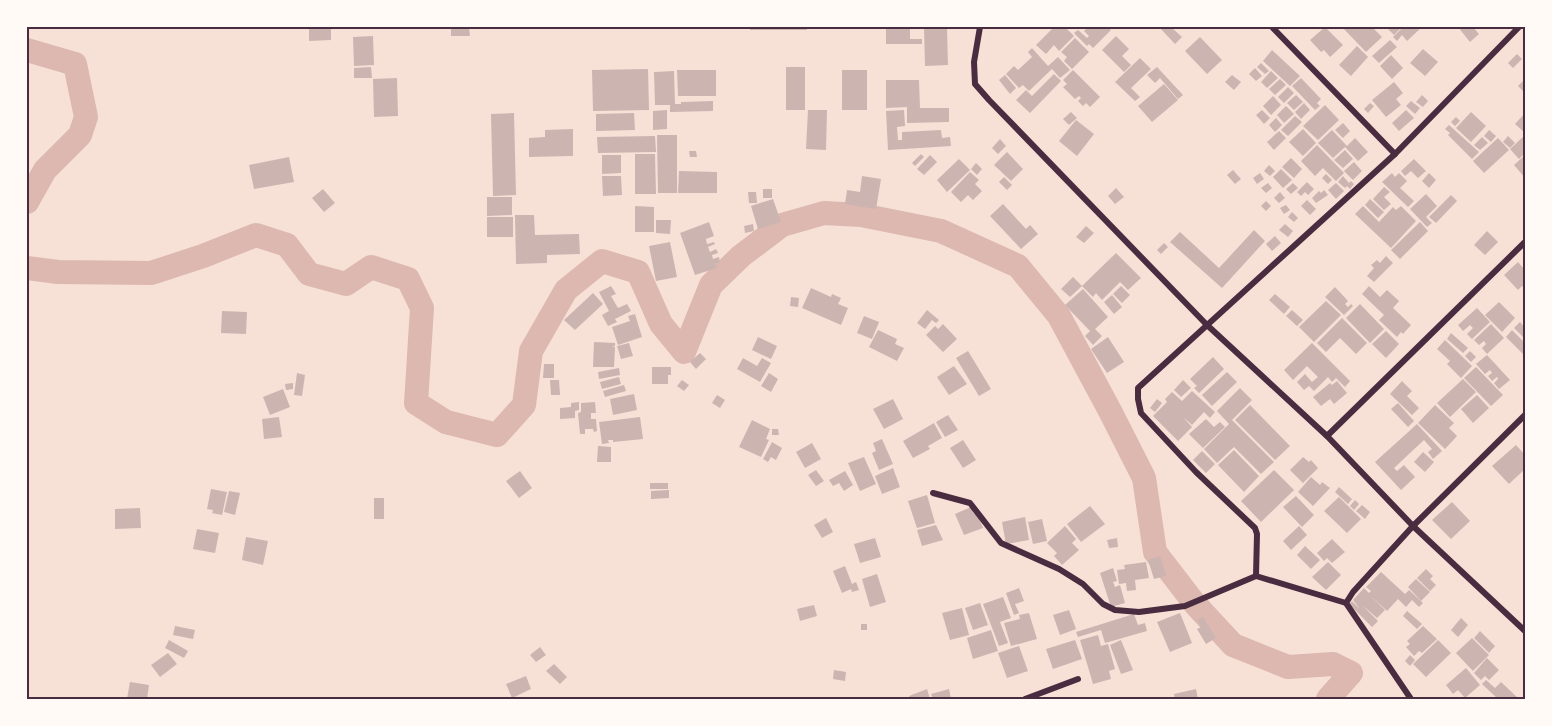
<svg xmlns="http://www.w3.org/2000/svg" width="1552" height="726" viewBox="0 0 1552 726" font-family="'Source Sans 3',sans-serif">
	<rect width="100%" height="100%" fill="#f7e1d7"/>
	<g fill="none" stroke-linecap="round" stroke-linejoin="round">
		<g stroke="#dcb8b0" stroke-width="24">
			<polyline points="27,50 75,64 86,117 80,135 45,170 27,202"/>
			<polyline points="27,268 58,272 151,273 203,256 256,235 287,245 309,274 346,284 371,267 408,279 422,308 416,403 446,422 497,435 524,405 531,351 566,290 602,261 638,272 661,324 684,352 711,285 741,256 782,225 824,213 861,215 941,231 1018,266 1059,316 1110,411 1144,478 1155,552 1195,604 1233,645 1288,667 1333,664 1351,673 1328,699"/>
		</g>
	</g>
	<g fill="#ccb4b1">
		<polygon points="309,27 331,27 331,40 309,41"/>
		<polygon points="451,27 469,27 470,36 451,36"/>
		<rect x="750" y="27" width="57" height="3"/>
		<polygon points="886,27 910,27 910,39 922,39 922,44 886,44"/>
		<polygon points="924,27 947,27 948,65 925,66"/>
		<polygon points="1054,27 1065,27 1074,36 1059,51 1054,45 1046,54 1036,45"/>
		<polygon points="1088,27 1107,27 1111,30 1093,48 1089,44 1087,46 1074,33 1078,30 1087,38 1089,36 1084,31"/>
		<polygon points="1159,27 1171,27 1182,37 1175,44"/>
		<polygon points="1325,27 1343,45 1330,57 1324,50 1321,52 1310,40"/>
		<polygon points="1342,27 1372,27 1382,37 1366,52"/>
		<polygon points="1386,27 1402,27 1394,35"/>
		<polygon points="1403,27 1422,27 1407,41 1402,35 1397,41 1393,37"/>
		<polygon points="1458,27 1473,27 1479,34 1470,42"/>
		<polygon points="373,36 374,65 354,66 353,37"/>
		<polygon points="1116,36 1129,49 1122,56 1131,65 1124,72 1102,50"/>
		<polygon points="1200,37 1222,60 1207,74 1185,51"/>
		<polygon points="1075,38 1089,52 1072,69 1064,61 1067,57 1061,52"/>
		<polygon points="1390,40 1397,47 1379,63 1372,56"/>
		<polygon points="1357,46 1368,57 1351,76 1339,65"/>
		<polygon points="1032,48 1048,66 1058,57 1070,70 1060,78 1052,69 1029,91 1023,85 1019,88 1006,74 1014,66 1018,70 1032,57 1028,52"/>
		<polygon points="1423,49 1438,62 1425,76 1410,63"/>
		<polygon points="1272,50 1300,76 1290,86 1263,61"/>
		<polygon points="1517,54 1522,59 1513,68 1508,63"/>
		<polygon points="1391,55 1403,68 1392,79 1380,66"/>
		<polygon points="1140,58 1151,69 1131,88 1140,97 1135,101 1115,82"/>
		<polygon points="1261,63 1269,71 1265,74 1257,67"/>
		<polygon points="371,67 372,78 354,78 354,68"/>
		<rect x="786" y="67" width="19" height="43"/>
		<polygon points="1157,67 1183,95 1178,99 1160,78 1155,83 1147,75"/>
		<polygon points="1255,68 1262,76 1256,81 1249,74"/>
		<polygon points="648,69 649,110 593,111 592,70"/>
		<polygon points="677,70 716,70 716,96 678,96"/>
		<rect x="842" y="70" width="25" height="40"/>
		<polygon points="1073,70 1100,97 1090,107 1086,103 1083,106 1078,101 1081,98 1079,96 1075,99 1063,87 1067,84 1063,80"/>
		<polygon points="674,71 675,104 681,104 681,102 713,101 713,111 670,112 670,105 655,105 654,72"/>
		<polygon points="1271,71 1278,78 1267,88 1261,82"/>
		<polygon points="1054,74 1061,81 1030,113 1016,100 1026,90 1032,96"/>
		<polygon points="1005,75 1016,88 1010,94 999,80"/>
		<polygon points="1232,75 1241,82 1234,90 1225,82"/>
		<polygon points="397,78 398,116 374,117 373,79"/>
		<polygon points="1301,78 1321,99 1317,103 1320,106 1315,110 1292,86"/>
		<polygon points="1280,79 1286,85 1275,95 1269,89"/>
		<polygon points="1525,79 1525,93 1518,86"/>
		<polygon points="886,80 919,80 920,108 949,108 949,122 907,123 907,107 886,108"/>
		<polygon points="1394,82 1403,93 1396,99 1401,105 1386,117 1372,100"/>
		<polygon points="1164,84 1178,100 1152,122 1138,106"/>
		<polygon points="1288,87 1294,93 1284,103 1278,97"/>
		<polygon points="1296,95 1303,102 1294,110 1287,103"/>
		<polygon points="1422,95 1428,101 1423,107 1416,102"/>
		<polygon points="1273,96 1281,105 1271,115 1263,106"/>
		<polygon points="1411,101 1420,108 1415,114 1406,106"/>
		<polygon points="1304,103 1310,110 1301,119 1295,112"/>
		<polygon points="1370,103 1374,106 1368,113 1364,109"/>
		<polygon points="1325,105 1339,120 1318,140 1303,126"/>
		<polygon points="1286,106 1294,114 1284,123 1277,115"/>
		<polygon points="667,110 667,129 653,130 653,111"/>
		<polygon points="808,110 827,110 826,150 806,149"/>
		<polygon points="904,110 905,126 897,127 898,140 902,140 902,132 941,130 942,138 950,137 951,146 888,150 886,111"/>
		<polygon points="1262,110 1270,118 1264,124 1256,115"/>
		<polygon points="1406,110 1414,118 1399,131 1392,123"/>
		<polygon points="1071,112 1077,118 1069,125 1063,119"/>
		<polygon points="1471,112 1486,126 1471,142 1456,128"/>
		<polygon points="514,113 516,195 493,196 491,114"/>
		<polygon points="634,113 635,130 596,131 596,114"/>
		<polygon points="1525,113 1525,133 1515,124"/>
		<polygon points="1295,116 1302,122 1288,136 1281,130"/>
		<polygon points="1456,117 1460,121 1455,126 1451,122"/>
		<polygon points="1276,118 1282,125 1275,132 1269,125"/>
		<polygon points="1076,120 1094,134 1077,156 1059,141"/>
		<polygon points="1343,123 1350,131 1343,138 1335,130"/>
		<polygon points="1449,125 1479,152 1472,159 1448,135 1450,133 1445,129"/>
		<polygon points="573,129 573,156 529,157 529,138 545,137 545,130"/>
		<polygon points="1303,129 1316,143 1303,156 1289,142"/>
		<polygon points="1332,130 1347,146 1355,138 1368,152 1358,161 1345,147 1333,158 1318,143"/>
		<polygon points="1489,130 1496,136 1491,142 1484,136"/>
		<polygon points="1279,131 1286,138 1274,150 1267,142"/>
		<polygon points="657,135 677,135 677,193 658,193"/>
		<polygon points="1525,135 1525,153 1519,159 1510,149"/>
		<polygon points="655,136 656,152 598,153 597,137"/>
		<polygon points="1508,136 1515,143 1510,148 1503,142"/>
		<polygon points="1482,137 1488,143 1480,150 1474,145"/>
		<polygon points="1498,138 1509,150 1484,173 1473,161"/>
		<polygon points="1000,139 1006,146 998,154 992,148"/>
		<polygon points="1317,145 1344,173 1336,181 1323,168 1315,176 1301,161"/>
		<polygon points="1345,150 1353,159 1343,168 1334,160"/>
		<polygon points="689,151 696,151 697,157 690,157"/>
		<polygon points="1007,152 1023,169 1011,181 994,165"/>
		<polygon points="635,154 655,154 656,194 635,194"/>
		<polygon points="921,154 924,157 915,166 912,163"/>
		<polygon points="602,155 621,155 621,173 602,174"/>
		<polygon points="930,155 937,162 924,175 917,169"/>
		<polygon points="1525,155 1525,178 1514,165"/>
		<polygon points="289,157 294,182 254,189 249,165"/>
		<polygon points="1291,158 1302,169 1294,178 1282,167"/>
		<polygon points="959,159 970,170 947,192 937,180"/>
		<polygon points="1414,159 1426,171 1418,178 1411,171 1405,176 1401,171"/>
		<polygon points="1354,162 1362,171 1353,180 1344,171"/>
		<polygon points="976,163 982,169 977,175 971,169"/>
		<polygon points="1269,165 1275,171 1270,176 1264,171"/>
		<polygon points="1281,169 1292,180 1283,188 1273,177"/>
		<polygon points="1233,170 1241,179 1235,184 1227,175"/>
		<polygon points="679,171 717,172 717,193 678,193"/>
		<polygon points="970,172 979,180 975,184 982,191 973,200 968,195 961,202 951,192"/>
		<polygon points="1260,173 1264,179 1257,184 1253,178"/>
		<polygon points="1392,173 1395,177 1399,173 1407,181 1400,188 1414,201 1408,207 1382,182"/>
		<polygon points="1429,173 1436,180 1429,188 1422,181"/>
		<polygon points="1326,174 1332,180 1328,184 1322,178"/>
		<polygon points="602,176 621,176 622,195 603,196"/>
		<polygon points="862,176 881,179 876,209 845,204 847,190 860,192"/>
		<polygon points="1343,176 1349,183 1351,181 1354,184 1350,189 1347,186 1345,188 1338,182"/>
		<polygon points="1004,177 1012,185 1007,190 999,182"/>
		<polygon points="1307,182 1314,189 1308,195 1305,192 1301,196 1297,192"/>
		<polygon points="1268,183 1272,188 1266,193 1261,188"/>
		<polygon points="1293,183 1298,188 1291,194 1286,189"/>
		<polygon points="1336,183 1344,191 1336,199 1328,190"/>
		<polygon points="1384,187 1390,192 1384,197 1391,204 1384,210 1373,199"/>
		<polygon points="1116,188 1124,197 1115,204 1108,196"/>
		<polygon points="323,189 335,203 324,212 312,198"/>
		<rect x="763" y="189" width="9" height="9"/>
		<polygon points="1324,190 1328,195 1316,203 1312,198 1319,191 1321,193"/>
		<polygon points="748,192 756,192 757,203 749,203"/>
		<polygon points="1280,192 1285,198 1279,203 1274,198"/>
		<polygon points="1426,194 1437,206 1426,217 1432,223 1427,227 1410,209"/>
		<polygon points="1451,195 1457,201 1436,223 1429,217"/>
		<polygon points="487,197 512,197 512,215 487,216"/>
		<polygon points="773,199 781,222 758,229 751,206"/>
		<polygon points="1370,199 1384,212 1378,218 1365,205"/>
		<polygon points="1307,200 1316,209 1310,215 1301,206"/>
		<polygon points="1266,201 1271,206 1266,211 1261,206"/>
		<polygon points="1003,204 1026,229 1030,225 1038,234 1021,249 990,216"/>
		<polygon points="1286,205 1290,210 1284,214 1280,208"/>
		<polygon points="635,206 654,207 654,232 635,232"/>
		<polygon points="1363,206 1379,222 1393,207 1396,210 1401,206 1416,221 1391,248 1355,214"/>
		<polygon points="1292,212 1298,218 1294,222 1288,217"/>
		<polygon points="515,215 534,215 535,235 579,234 580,254 547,255 547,263 516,264"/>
		<rect x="487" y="217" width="26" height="20"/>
		<polygon points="656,220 671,220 670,234 656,233"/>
		<polygon points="709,222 714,236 706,239 707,244 714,242 715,244 708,247 710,252 716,249 718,253 712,255 713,259 719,257 720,262 715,264 717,268 695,275 680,233"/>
		<polygon points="1420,222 1428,231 1400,259 1391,250"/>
		<polygon points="753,224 754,231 745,233 744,226"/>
		<polygon points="1285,224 1293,231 1288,237 1279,230"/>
		<polygon points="1086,226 1094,233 1084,243 1076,237"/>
		<polygon points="1254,230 1265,241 1222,288 1170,242 1180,232 1219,268"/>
		<polygon points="1487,231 1498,242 1485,255 1474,245"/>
		<polygon points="1275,236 1281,243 1272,251 1266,244"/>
		<polygon points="670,242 677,277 656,281 649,246"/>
		<polygon points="1164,243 1168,247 1161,254 1157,250"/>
		<polygon points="1116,253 1141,278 1128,290 1120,282 1102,300 1096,293 1093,297 1082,286"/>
		<polygon points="1386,256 1393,263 1374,282 1367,276 1374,268 1371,265 1377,260 1380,263"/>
		<polygon points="1518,262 1525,270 1525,289 1522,286 1518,290 1504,275"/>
		<polygon points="1073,277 1082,286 1070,297 1061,289"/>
		<polygon points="611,286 616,294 611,296 618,308 627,304 631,311 615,319 617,322 608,326 602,315 609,311 599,292"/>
		<polygon points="1121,286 1130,295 1122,303 1113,294"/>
		<polygon points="1369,286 1380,297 1387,290 1399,301 1393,308 1411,325 1403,334 1401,332 1397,337 1379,320 1384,315 1362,294"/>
		<polygon points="1335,287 1348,301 1345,304 1348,307 1351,304 1353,306 1344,315 1325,297"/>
		<polygon points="811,288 831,297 832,294 841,298 838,304 848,308 841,325 802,308"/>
		<polygon points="1083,289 1108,317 1095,329 1102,336 1093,345 1085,336 1090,331 1065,305"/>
		<polygon points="593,293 603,304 575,330 564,320"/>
		<polygon points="1275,294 1290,307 1284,314 1269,300"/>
		<polygon points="1112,295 1122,307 1114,314 1104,302"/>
		<polygon points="791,297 799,298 798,307 790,306"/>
		<polygon points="1326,301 1341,315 1314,342 1299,327"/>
		<polygon points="1499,302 1515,318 1502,332 1485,315"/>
		<polygon points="1360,304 1384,329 1370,343 1346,318"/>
		<polygon points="1477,308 1490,322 1472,339 1467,334 1473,328 1470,325 1463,331 1458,325"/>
		<polygon points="927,310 939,320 936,323 932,320 925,329 917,323"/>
		<polygon points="1292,310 1303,320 1297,326 1286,316"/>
		<polygon points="222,311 247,312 246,334 221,333"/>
		<polygon points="635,314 642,337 618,345 612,327 630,321 628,316"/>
		<polygon points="864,316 879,322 872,339 857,333"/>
		<polygon points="1342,318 1367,343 1356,354 1340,338 1326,352 1317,343"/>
		<polygon points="1520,322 1525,328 1525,339 1514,328"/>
		<polygon points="943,324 957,339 943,352 926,335 935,326 938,329"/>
		<polygon points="1491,324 1504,338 1487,354 1482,348 1486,344 1484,341 1479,345 1474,340"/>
		<polygon points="878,330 897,339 895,344 904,348 897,361 869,347"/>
		<polygon points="1512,330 1525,343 1525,356 1506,337"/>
		<polygon points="1386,331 1399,344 1386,358 1372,344"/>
		<polygon points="1451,333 1468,348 1463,353 1447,339"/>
		<polygon points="758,337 777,346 771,359 752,350"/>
		<polygon points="1108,337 1124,362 1107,373 1091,349"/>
		<polygon points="1445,340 1472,366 1461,378 1447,364 1450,361 1437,349"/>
		<polygon points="594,342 615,343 615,346 612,347 615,347 614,367 593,367"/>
		<polygon points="629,343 633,356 621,359 617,346"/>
		<polygon points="1312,343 1350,381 1345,387 1336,378 1332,382 1328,377 1314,391 1309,386 1304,390 1297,382 1305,374 1312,382 1318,377 1307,366 1293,380 1284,370"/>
		<polygon points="968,351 991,389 979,396 956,358"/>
		<polygon points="1470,351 1476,357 1471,362 1465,356"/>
		<polygon points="700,353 706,359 696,369 690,362"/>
		<polygon points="1487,355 1510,380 1499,389 1494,383 1498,379 1497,377 1492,381 1488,376 1492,373 1490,370 1485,374 1476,364"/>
		<polygon points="1213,357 1224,369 1199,393 1194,388 1197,386 1190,379"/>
		<polygon points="743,358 757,366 762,358 771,363 760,382 737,369"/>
		<polygon points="544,364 554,364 554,378 543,378"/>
		<polygon points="954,366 967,384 949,395 937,377"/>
		<polygon points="652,367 671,367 671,375 668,375 668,384 652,384"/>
		<polygon points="1476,367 1503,395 1491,406 1464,378"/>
		<polygon points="619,368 620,375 599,379 598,372"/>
		<polygon points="1227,372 1237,382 1212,406 1202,395"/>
		<polygon points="297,373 305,375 302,396 294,395"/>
		<polygon points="769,373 778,379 771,392 761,386"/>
		<polygon points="619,377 621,384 602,389 600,382"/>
		<polygon points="1463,379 1476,392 1450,417 1437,403"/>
		<polygon points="550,380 559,380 560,395 551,395"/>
		<polygon points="682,380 689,385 684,391 677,386"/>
		<polygon points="1183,380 1191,388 1181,397 1174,390"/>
		<polygon points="1337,381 1347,393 1334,404 1330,399 1321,406 1313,397 1330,383 1332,385"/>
		<polygon points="1402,381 1412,391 1407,396 1419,408 1412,415 1390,394"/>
		<polygon points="293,383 293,389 286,390 285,384"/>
		<polygon points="624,385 626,391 605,397 603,391"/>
		<polygon points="1240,388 1252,400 1232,420 1274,462 1261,474 1234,447 1217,463 1204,449 1229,424 1217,411"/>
		<polygon points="283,389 290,407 270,415 263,397"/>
		<polygon points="1192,391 1215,412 1210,418 1204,412 1192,425 1183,417 1192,427 1178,441 1153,416 1167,402 1165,399 1172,392 1182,401"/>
		<polygon points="634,394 637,410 613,415 610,399"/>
		<polygon points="717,395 725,400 720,408 712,403"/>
		<polygon points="1477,395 1489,408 1473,423 1461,409"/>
		<polygon points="893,399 903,419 884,429 873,409"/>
		<polygon points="1157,399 1162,403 1155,412 1150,408"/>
		<polygon points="579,402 579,410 575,411 575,418 560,419 560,408 571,407 571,403"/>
		<polygon points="595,402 596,413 591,413 591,419 596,419 597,431 594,432 593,429 585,429 585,434 580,434 578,413 581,412 581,403"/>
		<polygon points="1398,403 1414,421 1408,427 1391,409"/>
		<polygon points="1250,405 1290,446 1275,460 1235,420"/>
		<polygon points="1435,405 1454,423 1449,428 1457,436 1445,449 1418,423"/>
		<polygon points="948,415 958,430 945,437 936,422"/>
		<polygon points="279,417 282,437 264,439 262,419"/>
		<polygon points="640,417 643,439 613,442 613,440 608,440 609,443 602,444 599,422"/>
		<polygon points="1206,419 1214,427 1220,422 1225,427 1203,448 1189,434"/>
		<polygon points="752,420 770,429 766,439 769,440 761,457 739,447"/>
		<polygon points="934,423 942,438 928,446 930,449 913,458 903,441"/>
		<polygon points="1417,424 1442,451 1433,459 1428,452 1432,449 1424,440 1394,468 1397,471 1404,465 1415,477 1401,490 1375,462"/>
		<polygon points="772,429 778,429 779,435 772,435"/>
		<polygon points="882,439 893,464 879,470 872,453 876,451 873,443"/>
		<polygon points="963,440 976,460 963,468 950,448"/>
		<polygon points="772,442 782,448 776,460 771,457 768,462 763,459"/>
		<polygon points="812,443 821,459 805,468 796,452"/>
		<polygon points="1516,445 1525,455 1525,469 1509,484 1492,466"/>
		<polygon points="598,446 611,447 611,462 597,462"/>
		<polygon points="1234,450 1259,476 1244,492 1218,465"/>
		<polygon points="1202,451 1215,464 1206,473 1193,460"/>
		<polygon points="1423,452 1434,462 1425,472 1414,462"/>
		<polygon points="864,457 876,484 860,491 848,463"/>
		<polygon points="1303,457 1309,462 1311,460 1318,468 1303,483 1290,470"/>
		<polygon points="893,468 900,487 882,494 875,476"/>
		<polygon points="816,470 824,481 816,486 808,475"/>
		<polygon points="1274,470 1294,490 1261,522 1241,501"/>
		<polygon points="520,471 532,488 519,498 506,481"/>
		<polygon points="845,471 853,485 844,491 839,483 833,486 829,480"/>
		<polygon points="1311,477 1320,485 1322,482 1330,488 1313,506 1298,492"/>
		<rect x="650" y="483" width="18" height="6"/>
		<polygon points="1339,487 1352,499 1348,504 1335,492"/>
		<polygon points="211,489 227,492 222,515 212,513 213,510 207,509"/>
		<polygon points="669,490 669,498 651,499 651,491"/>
		<polygon points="229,491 240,493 235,515 224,512"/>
		<polygon points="927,495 935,523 917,528 908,501"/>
		<polygon points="1296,496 1314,515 1302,527 1283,507"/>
		<polygon points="1339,497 1361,519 1347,533 1324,511"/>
		<rect x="374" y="498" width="10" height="21"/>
		<polygon points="1355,500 1359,504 1354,510 1350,506"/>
		<polygon points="1452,502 1470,521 1451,539 1432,520"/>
		<polygon points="1362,505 1370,512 1365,519 1356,511"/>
		<polygon points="1090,506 1105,524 1081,542 1067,524"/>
		<polygon points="971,507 974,514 977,513 983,528 964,535 955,514"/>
		<polygon points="140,508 141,528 115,529 115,509"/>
		<polygon points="1025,517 1029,540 1006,544 1002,522"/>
		<polygon points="826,518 833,532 822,538 814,525"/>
		<polygon points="1042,519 1047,541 1033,544 1028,522"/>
		<polygon points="936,525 943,540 922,546 917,530"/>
		<polygon points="1065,526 1076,539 1072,543 1079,550 1062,565 1054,556 1057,553 1047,543"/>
		<polygon points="1299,526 1307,535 1291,550 1283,541"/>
		<polygon points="197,529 219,533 215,553 193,549"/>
		<polygon points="246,537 268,541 263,565 242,560"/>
		<polygon points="875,538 881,557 860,563 854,544"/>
		<polygon points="1117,538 1118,547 1109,548 1107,540"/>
		<polygon points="1332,539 1345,552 1332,563 1327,558 1324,561 1317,553"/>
		<polygon points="1305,546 1320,560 1311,569 1297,555"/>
		<polygon points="1160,556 1166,576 1154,579 1148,560"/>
		<polygon points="1146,562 1149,578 1135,580 1136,590 1127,591 1126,583 1119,584 1117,570 1125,569 1124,565"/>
		<polygon points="1328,562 1341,575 1326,590 1312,577"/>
		<polygon points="845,566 852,584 856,582 859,590 852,592 851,589 842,593 833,571"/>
		<polygon points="1113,568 1117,581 1113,582 1115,587 1120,585 1125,603 1111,607 1100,573"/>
		<polygon points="1426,569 1433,576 1430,579 1436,585 1430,591 1417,578"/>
		<polygon points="1381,572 1405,594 1409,590 1423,603 1419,607 1412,600 1406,607 1398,599 1387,611 1371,596 1385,610 1377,618 1362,605 1378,621 1372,627 1349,604 1352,601 1360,609 1353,600 1364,588 1369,593 1371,591 1366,587"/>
		<polygon points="877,574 886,602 870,607 862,579"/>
		<polygon points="1416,579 1430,592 1421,601 1408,587"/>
		<polygon points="1019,588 1024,601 1015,604 1019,613 1014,615 1006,593"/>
		<polygon points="1003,597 1011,618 1000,622 1008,643 999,646 983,604"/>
		<polygon points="980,603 988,625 973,630 965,608"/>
		<polygon points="814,605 817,616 800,621 797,609"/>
		<polygon points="962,608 969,635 950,640 942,613"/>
		<polygon points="1069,610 1076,629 1060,635 1053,615"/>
		<polygon points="1407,611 1422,624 1417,629 1403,616"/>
		<polygon points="1029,613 1037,639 1011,646 1004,623 1020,619 1019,615"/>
		<polygon points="1180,613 1192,643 1170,652 1157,622"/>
		<polygon points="1134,614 1138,625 1145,623 1147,631 1105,643 1101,630 1078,637 1076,632"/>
		<polygon points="1203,617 1216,638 1206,644 1197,629 1201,627 1197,620"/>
		<polygon points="1461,618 1468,625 1458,637 1451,630"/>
		<rect x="861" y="624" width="6" height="6"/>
		<polygon points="175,626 195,630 193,639 173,635"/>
		<polygon points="1423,626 1437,639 1422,653 1419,651 1414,656 1406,647 1410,644 1407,641"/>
		<polygon points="991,630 998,651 973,659 967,638"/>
		<polygon points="1480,631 1495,646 1489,653 1474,638"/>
		<polygon points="1098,635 1101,646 1108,644 1115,669 1109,671 1111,679 1093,684 1080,640"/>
		<polygon points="1472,638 1489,655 1473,671 1456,653"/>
		<polygon points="169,640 188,651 184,658 165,648"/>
		<polygon points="1075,640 1082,659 1053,669 1046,649"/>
		<polygon points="1121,640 1133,670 1121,674 1110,645"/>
		<polygon points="1438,640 1451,653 1426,677 1413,664"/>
		<polygon points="1019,646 1028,671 1007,678 998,653"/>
		<polygon points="540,647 546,655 536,662 530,655"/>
		<polygon points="168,653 177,664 160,677 151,665"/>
		<polygon points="1410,655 1415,660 1410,666 1405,661"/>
		<polygon points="1487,658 1499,670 1489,680 1485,676 1481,680 1474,673"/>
		<polygon points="554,664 567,677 560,684 546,671"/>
		<polygon points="1466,668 1480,685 1465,698 1458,690 1453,694 1446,685"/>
		<polygon points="834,670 846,672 845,681 833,679"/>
		<polygon points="526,676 531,689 512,698 506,684"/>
		<polygon points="1486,680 1495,688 1501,682 1519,699 1498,699 1482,684"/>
		<polygon points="130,682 149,685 147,699 127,699"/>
		<polygon points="927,689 930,699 910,699 909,696"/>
		<polygon points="949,689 951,699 933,699 931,694"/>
		<polygon points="1196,689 1198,699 1175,699 1174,694"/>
	</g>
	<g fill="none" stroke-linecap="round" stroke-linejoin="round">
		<g stroke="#4a2c40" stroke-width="6">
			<polyline points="980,27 974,62 975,84 989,100 1207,325 1327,436 1413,526 1525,631"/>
			<polyline points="1272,27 1395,154"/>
			<polyline points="1327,436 1525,242"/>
			<polyline points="933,493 970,503 1001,543 1059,569 1083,584 1103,604 1115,610 1139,612 1185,606 1256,576 1346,603"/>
			<polyline points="1256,576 1257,534 1255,528 1196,472 1141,413 1138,399 1138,388 1395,154 1519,27"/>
			<polyline points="1025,699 1078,679"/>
			<polyline points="1411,699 1346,603 1353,592 1413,526 1525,415"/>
		</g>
	</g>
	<rect width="1552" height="726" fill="none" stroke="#fffaf5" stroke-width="57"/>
	<rect x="28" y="28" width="1496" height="670" fill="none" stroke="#4a2c40" stroke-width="2"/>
</svg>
